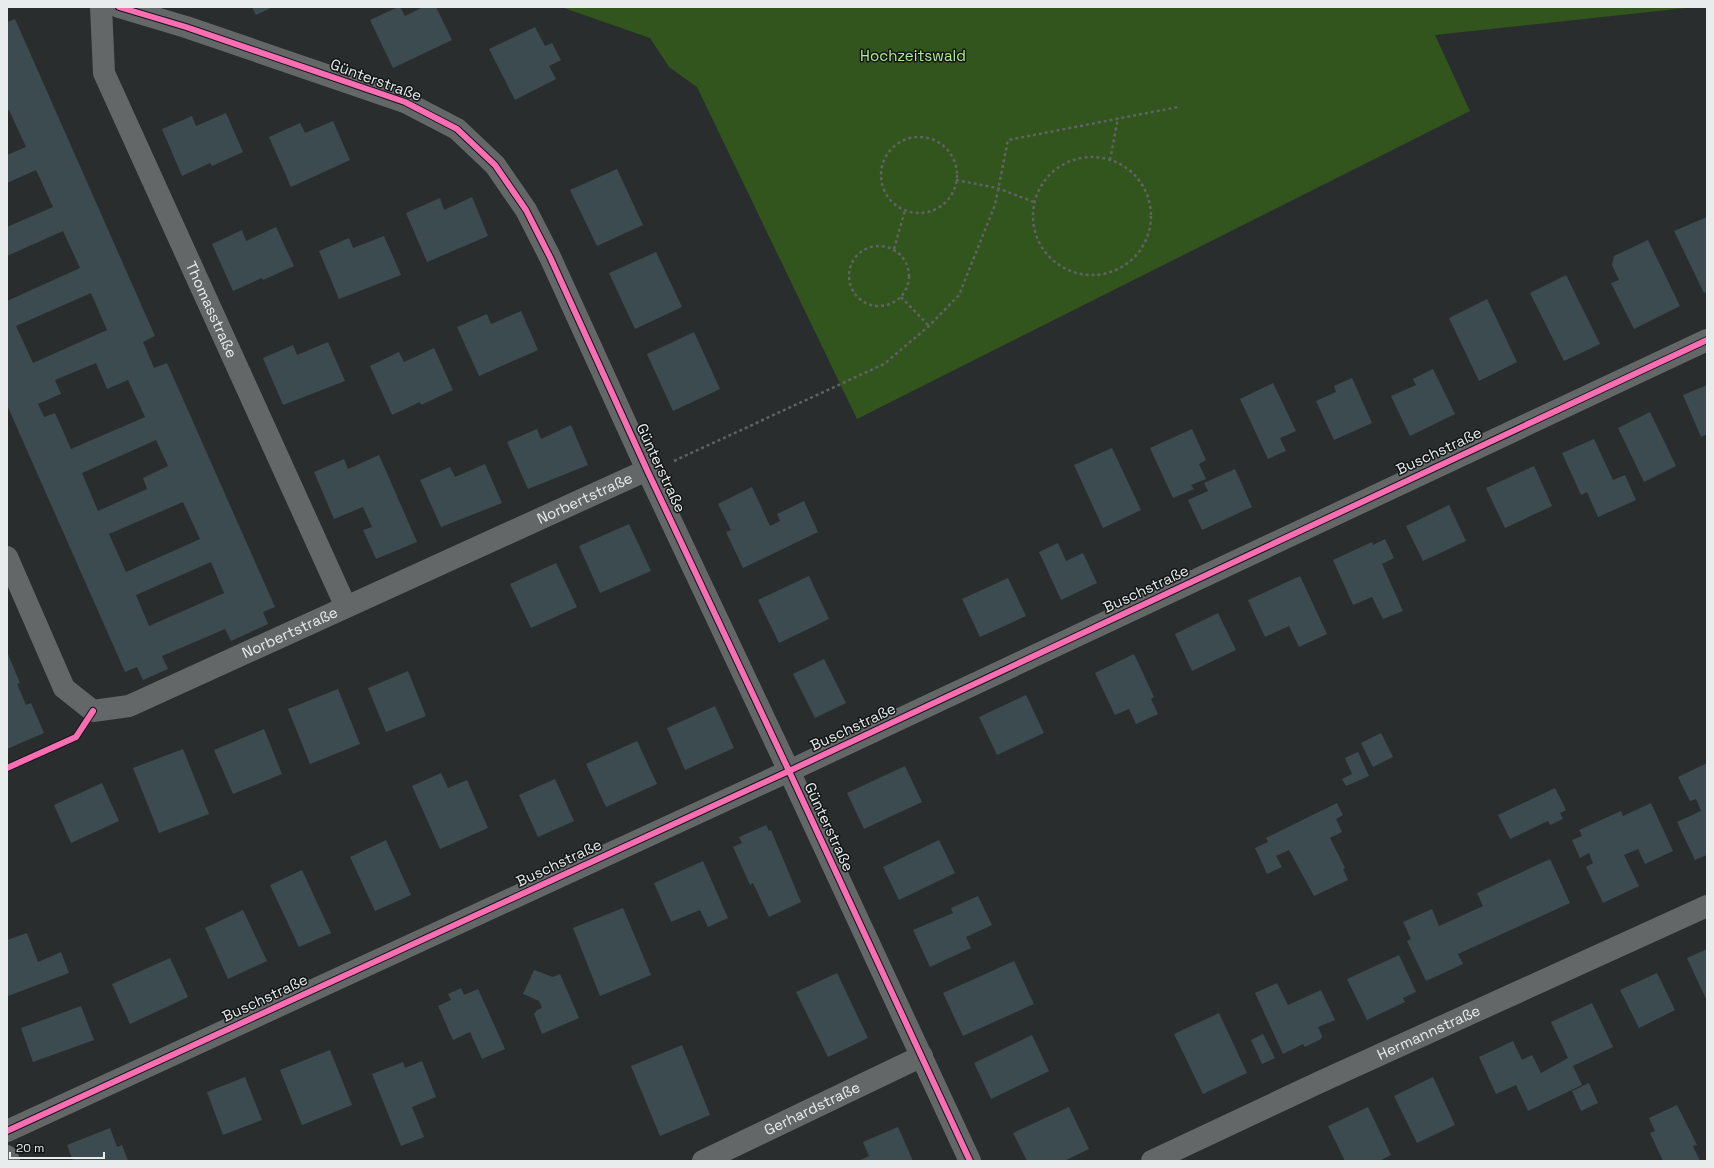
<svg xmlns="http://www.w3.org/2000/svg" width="1714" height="1168" viewBox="0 0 1714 1168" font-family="'Space Grotesk',sans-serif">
	<rect width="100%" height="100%" fill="#2a2d2d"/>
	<polygon fill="#32541d" points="561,7 1695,7 1435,35 1470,111 857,419 697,87 669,67 650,38"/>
	<g fill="#3c4b50" fill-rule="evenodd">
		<polygon points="252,7 273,7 256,15"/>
		<polygon points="398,7 400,7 405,16 423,7 436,7 452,40 393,68 370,20"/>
		<path d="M15 19 155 336 143 342 154 368 167 363 275 607 263 612 268 624 231 641 225 629 162 656 168 669 143 680 137 667 125 672 7 405V301L80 268 63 231 7 256V227L53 207 36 170 7 183V155L26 147 9 110 7 111V22ZM91 293 107 330 33 363 16 326ZM96 363 107 389 128 380 145 417 71 449 55 413 44 417 38 404 61 394 55 380ZM156 440 168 466 143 478 147 489 98 511 82 473ZM183 502 200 539 126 572 109 534ZM211 562 224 593 149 626 136 595Z"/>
		<polygon points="535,27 545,46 552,43 561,60 549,66 556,79 515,100 489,49"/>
		<polygon points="226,113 243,152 212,166 210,163 182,176 162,129 192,116 196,126"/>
		<polygon points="333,121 350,160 291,187 269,137 300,123 305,133"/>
		<polygon points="617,169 643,225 597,246 570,190"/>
		<polygon points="472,197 488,236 427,262 406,213 440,198 444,210"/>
		<polygon points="1707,217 1707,291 1704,293 1674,231"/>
		<polygon points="276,227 294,266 263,280 262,278 233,291 212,244 242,230 246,241"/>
		<polygon points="384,236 401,275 339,299 319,251 349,238 353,248"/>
		<polygon points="1648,240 1680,306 1634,329 1611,283 1619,280 1612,265 1614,256"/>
		<polygon points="656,252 682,307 635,329 609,273"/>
		<polygon points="1566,275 1600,344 1564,361 1530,293"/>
		<polygon points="1487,299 1517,362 1479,381 1449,318"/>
		<polygon points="521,311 538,350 479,376 457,327 487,314 491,324"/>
		<polygon points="694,332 720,389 673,411 647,354"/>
		<polygon points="328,342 345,381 283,405 263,358 293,345 297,355"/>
		<polygon points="434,348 453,390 421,405 420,402 392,415 370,366 399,352 404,362"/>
		<polygon points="1433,369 1455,414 1410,436 1391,396 1416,385 1413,379"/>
		<polygon points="1352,378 1372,423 1334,440 1316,401 1336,392 1334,386"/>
		<polygon points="1273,383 1296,431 1280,438 1286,451 1268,459 1240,399"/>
		<polygon points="1707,385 1707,434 1701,437 1683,395"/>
		<polygon points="1650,412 1676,466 1644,482 1618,428"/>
		<polygon points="571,425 588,465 528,489 507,442 537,429 541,439"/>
		<polygon points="1192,429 1206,460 1199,464 1206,479 1191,485 1194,489 1173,498 1150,448"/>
		<polygon points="1594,439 1613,480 1625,475 1636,500 1598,517 1587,492 1581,495 1562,453"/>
		<polygon points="1112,448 1141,510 1103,528 1074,465"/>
		<polygon points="379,455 417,542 376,559 363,530 372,527 363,507 334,519 314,472 344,459 348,469"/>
		<polygon points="485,464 502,503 441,527 420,480 450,467 455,477"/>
		<polygon points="1534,466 1552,506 1505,528 1486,488"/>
		<polygon points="1235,469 1252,507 1202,530 1188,500 1208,491 1204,483"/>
		<polygon points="752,487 770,526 780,521 777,514 804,501 818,532 743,568 726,532 731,530 718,504"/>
		<polygon points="1449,505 1466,541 1423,561 1406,526"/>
		<polygon points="629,524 651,571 600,593 579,546"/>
		<polygon points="1385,539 1394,558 1382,564 1403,611 1383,619 1372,597 1353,605 1333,560 1372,542 1373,545"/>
		<polygon points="1058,543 1066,561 1083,553 1097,583 1061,600 1039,552"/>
		<polygon points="556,563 577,607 531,628 510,584"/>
		<polygon points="809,576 829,619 779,643 758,600"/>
		<polygon points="1300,576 1327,634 1299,647 1289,626 1265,637 1248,600"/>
		<polygon points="1008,578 1026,616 980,637 962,599"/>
		<polygon points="1218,613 1236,650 1192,671 1175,634"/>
		<polygon points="7,652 20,683 17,684 26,705 31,703 44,733 7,749"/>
		<polygon points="1134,654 1154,697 1151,699 1158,714 1136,724 1129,709 1115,715 1095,673"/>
		<polygon points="824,659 846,703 815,718 793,674"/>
		<polygon points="408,671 426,716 386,732 368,688"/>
		<polygon points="338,689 360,744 310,764 288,709"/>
		<polygon points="1026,695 1044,733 997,755 979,717"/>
		<polygon points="715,706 734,748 685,770 667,728"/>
		<polygon points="264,729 282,774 233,794 214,750"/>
		<polygon points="1381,733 1393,757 1373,767 1361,743"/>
		<polygon points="637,741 657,784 606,807 586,764"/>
		<polygon points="183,749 209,814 159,833 133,768"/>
		<polygon points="1358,752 1369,776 1346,786 1342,779 1352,774 1345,758"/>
		<polygon points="1707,763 1707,855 1695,860 1677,822 1701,811 1696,799 1690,801 1678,777"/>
		<polygon points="905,766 922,802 864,829 847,793"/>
		<polygon points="441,773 448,788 467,780 488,828 440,849 412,786"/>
		<polygon points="555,779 574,821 538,837 519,795"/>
		<polygon points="102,783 119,821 71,843 54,805"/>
		<polygon points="1555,788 1566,810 1560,813 1563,819 1550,825 1548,821 1510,839 1498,815"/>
		<polygon points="1337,803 1343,815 1336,819 1342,832 1330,838 1345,868 1343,869 1348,880 1314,896 1289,850 1276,856 1282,867 1267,874 1255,848 1268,842 1266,838"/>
		<polygon points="1651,803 1673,851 1645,864 1638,849 1624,855 1639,886 1603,903 1586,867 1593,863 1589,853 1580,858 1572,840 1582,836 1579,830 1621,811 1623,816"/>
		<polygon points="766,825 769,831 771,830 801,902 769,917 753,883 750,885 733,847 742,843 739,837"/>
		<polygon points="386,840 411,895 375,911 350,857"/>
		<polygon points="939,840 955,873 899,900 883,867"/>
		<polygon points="1550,859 1570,903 1458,954 1463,964 1426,981 1407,941 1411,939 1403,922 1432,909 1439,926 1483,906 1477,893"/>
		<polygon points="703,861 728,918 708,927 700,910 671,922 654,883"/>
		<polygon points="302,870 331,933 299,947 270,885"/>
		<polygon points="978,896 992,925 966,937 971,948 930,967 913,930 953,913 951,908"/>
		<polygon points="623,908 651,975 600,996 573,928"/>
		<polygon points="243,910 267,961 228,979 205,928"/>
		<polygon points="27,933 38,962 61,952 69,973 8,996 7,940"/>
		<polygon points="1707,949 1707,1001 1687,958"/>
		<polygon points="1399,955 1416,992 1403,998 1405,1002 1367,1020 1347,979"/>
		<polygon points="170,958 188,997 130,1024 112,984"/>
		<polygon points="1014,961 1034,1004 963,1036 943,993"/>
		<polygon points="534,970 553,977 560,974 579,1018 542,1034 534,1014 537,1010 542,1008 539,1001 523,994"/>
		<polygon points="837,973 868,1038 828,1057 796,992"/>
		<polygon points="1657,973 1675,1010 1639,1028 1620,990"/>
		<polygon points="1277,983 1288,1005 1321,990 1335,1020 1318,1027 1322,1036 1321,1039 1305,1047 1303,1044 1283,1054 1255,993"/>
		<polygon points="461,988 464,995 478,989 505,1049 482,1059 470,1032 453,1040 438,1006 451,1000 448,994"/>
		<polygon points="1592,1003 1613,1047 1573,1066 1582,1085 1528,1111 1516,1085 1496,1094 1479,1057 1513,1041 1522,1060 1532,1055 1541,1073 1568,1058 1551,1022"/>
		<polygon points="81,1006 94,1040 33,1062 21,1028"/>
		<polygon points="1219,1013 1247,1073 1203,1094 1174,1034"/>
		<polygon points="1263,1034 1275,1058 1262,1064 1251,1040"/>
		<polygon points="1032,1035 1049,1071 991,1099 974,1063"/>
		<polygon points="682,1045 710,1115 660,1136 631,1066"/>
		<polygon points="330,1050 352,1105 302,1125 280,1070"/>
		<polygon points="422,1061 436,1097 412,1107 424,1137 401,1146 372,1074 403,1062 405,1068"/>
		<polygon points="245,1077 262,1120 223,1135 207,1092"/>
		<polygon points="1433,1077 1455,1125 1417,1143 1394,1096"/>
		<polygon points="1589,1083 1598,1103 1581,1111 1572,1091"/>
		<polygon points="1677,1105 1697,1145 1693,1146 1700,1161 1663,1161 1650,1133 1655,1131 1649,1118"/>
		<polygon points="1069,1107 1089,1149 1064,1161 1027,1161 1013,1133"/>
		<polygon points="1368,1107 1391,1155 1379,1161 1345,1161 1328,1126"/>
		<polygon points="898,1127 913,1161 858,1161 869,1156 863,1142"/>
		<polygon points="110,1128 117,1147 122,1145 128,1161 73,1161 67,1145"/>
	</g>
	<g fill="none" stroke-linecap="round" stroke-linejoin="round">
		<g stroke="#606363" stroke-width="2.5" stroke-dasharray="3 3" stroke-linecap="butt">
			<circle cx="919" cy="175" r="38"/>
			<circle cx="1092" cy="216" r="59"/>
			<polyline points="1110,160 1118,118"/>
			<polyline points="956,180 997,188 1034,202"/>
			<circle cx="879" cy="276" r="30"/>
			<polyline points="894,249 905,210"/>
			<polyline points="901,297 929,326"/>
			<polyline points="674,461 884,364 929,326 959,295 995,205 1008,140 1178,107"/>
		</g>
		<g stroke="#646767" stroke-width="22">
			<path id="s1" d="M101 7 104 73 346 607"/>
			<polyline points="119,7 186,27 405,102 457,129 495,165 526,210 550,257 647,470 789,771 970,1161"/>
			<path id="s2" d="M7 557 64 688 93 711 129 706 647 470"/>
			<polyline points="7,1131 789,771 1707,340"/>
			<path id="s3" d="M703 1161 922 1056"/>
			<path id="s4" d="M1152 1161 1320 1082 1707 906"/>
		</g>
		<polyline stroke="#626867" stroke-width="22" points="7,1156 9,1161"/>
		<g stroke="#131616" stroke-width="8">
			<g id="cycleway">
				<polyline points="119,7 186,27 405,102 457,129 495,165 526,210 550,257 647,470 789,771 970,1161"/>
				<polyline points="7,768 76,737 93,711"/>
				<polyline points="7,1131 789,771 1707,340"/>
			</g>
		</g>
		<use href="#cycleway" stroke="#f96db3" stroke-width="6"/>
	</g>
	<g text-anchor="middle" stroke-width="3" stroke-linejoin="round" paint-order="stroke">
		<g font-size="15" fill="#b2ec92" stroke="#131616">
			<text x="913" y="61">Hochzeitswald</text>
		</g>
		<g font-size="15" fill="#e8ecec" stroke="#131616">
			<text transform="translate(376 80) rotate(20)" y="5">Günterstraße</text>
			<text dy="5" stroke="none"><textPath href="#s1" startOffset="326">Thomasstraße</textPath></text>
			<text transform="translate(1439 451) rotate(-25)" y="5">Buschstraße</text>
			<text transform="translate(661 468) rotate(65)" y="5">Günterstraße</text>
			<text dy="5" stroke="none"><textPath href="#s2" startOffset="717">Norbertstraße</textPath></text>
			<text transform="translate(1146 589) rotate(-25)" y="5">Buschstraße</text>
			<text dy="5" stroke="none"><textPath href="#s2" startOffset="393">Norbertstraße</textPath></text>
			<text transform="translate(853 727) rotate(-25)" y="5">Buschstraße</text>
			<text transform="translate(829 827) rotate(65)" y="5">Günterstraße</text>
			<text transform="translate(559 863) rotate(-25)" y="5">Buschstraße</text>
			<text transform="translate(265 998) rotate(-25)" y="5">Buschstraße</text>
			<text dy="5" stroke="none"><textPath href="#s4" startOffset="305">Hermannstraße</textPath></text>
			<text dy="5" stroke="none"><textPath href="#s3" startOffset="121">Gerhardstraße</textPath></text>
		</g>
	</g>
	<rect width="1714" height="1168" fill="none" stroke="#e8ecec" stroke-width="16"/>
	<path d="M10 1152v6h94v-6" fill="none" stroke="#e8ecec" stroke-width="2"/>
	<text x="16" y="1152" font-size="12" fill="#e8ecec" stroke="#131616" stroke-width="3" paint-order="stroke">20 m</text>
</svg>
